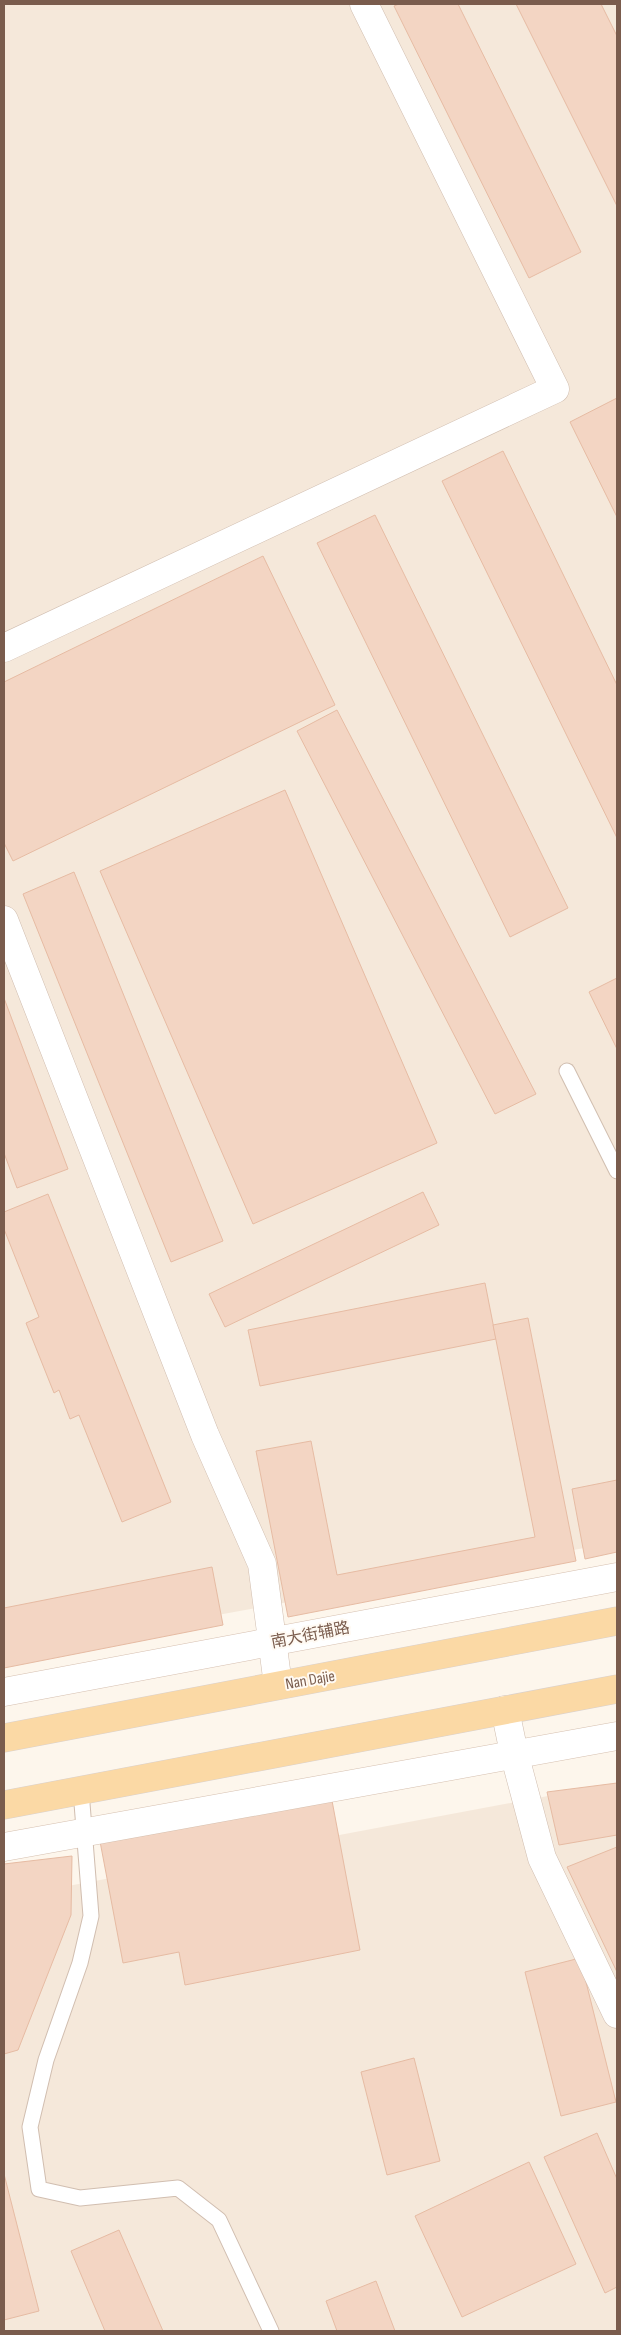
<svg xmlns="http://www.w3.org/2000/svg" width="621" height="2335" viewBox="0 0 621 2335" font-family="'Sofia Sans Condensed','Noto Sans SC',sans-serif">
	<rect width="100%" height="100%" fill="#fdf6ec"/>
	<g fill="#f5e8da">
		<polygon points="4,4 617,4 617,1542 4,1654"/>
		<polygon points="617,1783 617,2331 4,2331 4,1898"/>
	</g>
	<g fill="#f3d5c3" stroke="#e6bba3">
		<polygon points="399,4 458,4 581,252 529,278 394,6"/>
		<polygon points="516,4 601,4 617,36 617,206"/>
		<polygon points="617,398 617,517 570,422"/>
		<polygon points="503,451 617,685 617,838 442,481"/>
		<polygon points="375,515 568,908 510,937 317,543"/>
		<polygon points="263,556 335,705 13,861 4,843 4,682"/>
		<polygon points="337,710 536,1094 495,1114 297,731"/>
		<polygon points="285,790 437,1143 253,1224 100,871"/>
		<polygon points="74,872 223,1241 171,1262 23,894"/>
		<polygon points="617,978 617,1049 589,992"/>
		<polygon points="4,998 68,1169 17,1188 4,1153"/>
		<polygon points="423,1192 439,1225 225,1327 209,1294"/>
		<polygon points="48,1194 171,1502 122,1522 79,1415 70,1419 59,1390 54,1393 26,1323 39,1317 4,1229 4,1212"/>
		<polygon points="485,1283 496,1339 260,1386 248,1330"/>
		<polygon points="528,1318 576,1561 288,1617 256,1451 311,1441 337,1575 535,1537 493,1325"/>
		<polygon points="617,1480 617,1552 585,1559 572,1489"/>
		<polygon points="212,1567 223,1625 4,1668 4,1608"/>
		<polygon points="617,1783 617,1835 559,1845 547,1792"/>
		<polygon points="330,1790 360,1950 185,1985 179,1952 123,1963 99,1836"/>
		<polygon points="617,1847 617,1972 567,1867"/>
		<polygon points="72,1856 71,1915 18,2050 4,2054 4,1864"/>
		<polygon points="580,1958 616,2102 561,2116 525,1972"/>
		<polygon points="414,2058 440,2161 387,2175 361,2072"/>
		<polygon points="597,2133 617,2179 617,2287 605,2293 544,2157"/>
		<polygon points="529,2162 576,2264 462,2317 415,2216"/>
		<polygon points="4,2174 39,2311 4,2320"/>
		<polygon points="119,2230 163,2331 105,2331 71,2251"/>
		<polygon points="376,2281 395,2331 337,2331 326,2301"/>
	</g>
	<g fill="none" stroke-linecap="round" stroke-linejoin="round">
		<g stroke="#d1beb0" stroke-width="17">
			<g id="lane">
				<polyline points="567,1071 617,1171"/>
				<polyline points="81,1791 91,1916 80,1963 46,2060 30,2127 39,2189 80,2198 178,2188 219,2220 271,2331"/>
			</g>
		</g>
		<g stroke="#d1beb0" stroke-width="29">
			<g id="street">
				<polyline points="4,648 555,389 364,4"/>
				<polyline points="4,920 205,1435 262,1564 278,1685"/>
				<polyline points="505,1710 514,1753 542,1858 617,2014"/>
			</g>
		</g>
		<g stroke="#d6c0b0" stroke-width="29">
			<g id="secondary">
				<polyline points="4,1692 617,1577"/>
				<polyline points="4,1847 617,1736"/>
			</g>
		</g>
		<g stroke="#dad1cd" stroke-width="29">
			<g id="primary">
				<polyline points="4,1738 617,1621"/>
				<polyline points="4,1805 617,1689"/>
			</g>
		</g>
		<use href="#lane" stroke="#fff" stroke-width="15"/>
		<use href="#street" stroke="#fff" stroke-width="28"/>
		<use href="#secondary" stroke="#fff" stroke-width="28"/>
		<use href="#primary" stroke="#fbd9a5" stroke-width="28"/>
	</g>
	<g text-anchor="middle" stroke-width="4" stroke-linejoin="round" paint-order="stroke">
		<g font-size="16" fill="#7a5c4d" stroke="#fffaf3">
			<text transform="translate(310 1634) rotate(-11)" y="6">南大街辅路</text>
			<text transform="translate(310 1679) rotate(-10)" y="6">Nan Dajie</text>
		</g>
	</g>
	<rect width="621" height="2335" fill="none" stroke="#7a5c4d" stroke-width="10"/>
</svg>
